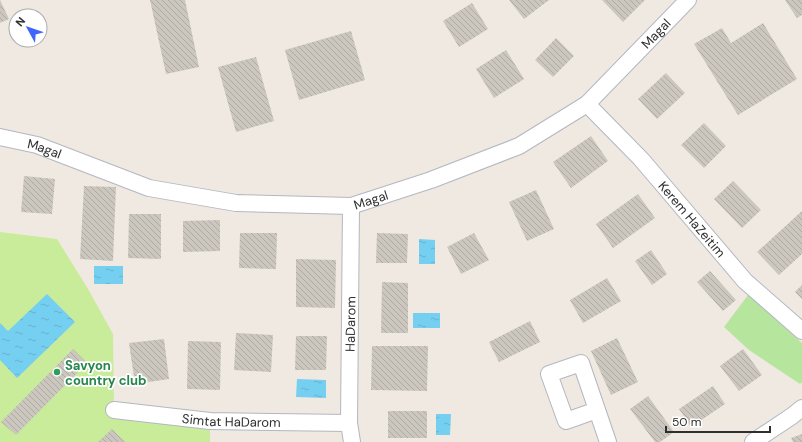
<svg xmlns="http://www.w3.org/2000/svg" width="802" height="442" viewBox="0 0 802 442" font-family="'DM Sans',sans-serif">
	<defs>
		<pattern id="water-ripples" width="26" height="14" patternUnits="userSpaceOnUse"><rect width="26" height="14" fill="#75cff0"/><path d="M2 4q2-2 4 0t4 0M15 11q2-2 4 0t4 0" fill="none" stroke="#66b2ce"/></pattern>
		<pattern id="building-back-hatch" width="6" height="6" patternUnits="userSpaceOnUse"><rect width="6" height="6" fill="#cbc7bf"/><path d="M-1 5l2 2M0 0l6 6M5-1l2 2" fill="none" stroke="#afaba4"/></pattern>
	</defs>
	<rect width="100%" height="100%" fill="#efe9e1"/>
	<polygon fill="#b6e59e" points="748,295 802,343 802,382 800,384 749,350 724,327"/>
	<polygon fill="#c9ec9a" points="0,232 57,239 88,289 113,334 114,410 210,421 210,442 0,442"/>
	<g fill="url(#water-ripples)">
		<polygon points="419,239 435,240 435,264 419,264"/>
		<rect x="94" y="266" width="29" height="18"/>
		<polygon points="47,294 75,322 17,378 0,360 0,323 8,331"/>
		<rect x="413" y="313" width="27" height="15"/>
		<polygon points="297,379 326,380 326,398 296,397"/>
		<polygon points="436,414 451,414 450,435 436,435"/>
	</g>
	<g fill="url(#building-back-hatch)">
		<polygon points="0,0 9,19 0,23"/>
		<polygon points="150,0 185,0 199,67 166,74"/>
		<polygon points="509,0 549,0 524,19"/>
		<polygon points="602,0 645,0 623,22"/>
		<polygon points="785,0 802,0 802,15 797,18"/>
		<polygon points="472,3 488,29 459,47 443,21"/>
		<polygon points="763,23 797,79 738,115 694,44 722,28 731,43"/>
		<polygon points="351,31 365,80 299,100 285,50"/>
		<polygon points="556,38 574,56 553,77 535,60"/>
		<polygon points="506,50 524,79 494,98 476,69"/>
		<polygon points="256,57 274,121 236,132 218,67"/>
		<polygon points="666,73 685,93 657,119 638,99"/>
		<polygon points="704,123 726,146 704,168 681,145"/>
		<polygon points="591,136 608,161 571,188 553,162"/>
		<polygon points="24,176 55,179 52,214 21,212"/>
		<polygon points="733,181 761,210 742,228 714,199"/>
		<polygon points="84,186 116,187 113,261 80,259"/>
		<polygon points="536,190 554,229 527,241 509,202"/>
		<polygon points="638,194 655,218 613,248 596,224"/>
		<polygon points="802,211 802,254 779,275 757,252"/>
		<polygon points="129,214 161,214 161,259 128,258"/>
		<polygon points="220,220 220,251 183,252 183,221"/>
		<polygon points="240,233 277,233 276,269 239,268"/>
		<polygon points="377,233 408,234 407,263 376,263"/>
		<polygon points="474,233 489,260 461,274 447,247"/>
		<polygon points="651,250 667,274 652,285 635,261"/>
		<polygon points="296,259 336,260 335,308 296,307"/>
		<polygon points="710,271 736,300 723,311 697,282"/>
		<polygon points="607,278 621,301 583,323 570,300"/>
		<polygon points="382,282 408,283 408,333 381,333"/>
		<polygon points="802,285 802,299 795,292"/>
		<polygon points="530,321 540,342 499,362 489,342"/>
		<polygon points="236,333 273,335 271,372 234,370"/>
		<polygon points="296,336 327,336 326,370 295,370"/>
		<polygon points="617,338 638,382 611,395 591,351"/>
		<polygon points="164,339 169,379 135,384 129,343"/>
		<polygon points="188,341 221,342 220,390 187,389"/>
		<polygon points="372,346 428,346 427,391 371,390"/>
		<polygon points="73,349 87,363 16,435 1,422"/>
		<polygon points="743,349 762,375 739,391 720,366"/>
		<polygon points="713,386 725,404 691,427 679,409"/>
		<polygon points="648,396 674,432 660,442 655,442 630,409"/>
		<rect x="388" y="411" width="39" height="27"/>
		<polygon points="112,429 125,442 98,442"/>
		<polygon points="802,434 802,442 793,442 791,438"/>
	</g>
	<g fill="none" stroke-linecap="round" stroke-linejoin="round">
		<g stroke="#b4b7c1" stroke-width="18">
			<g id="minor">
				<path id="s1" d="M587 104 641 159 745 281 802 331"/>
				<path id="s2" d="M0 137 37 145 149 188 236 203 351 206 431 180 519 146 587 104 688 0"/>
				<polyline points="351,206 349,423 352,442"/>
				<path id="s3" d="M114 410 210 421 349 423"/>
				<polyline points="597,410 566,421 549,374 581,363 608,442"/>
				<polyline points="753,442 792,416 802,408"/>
			</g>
		</g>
		<use href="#minor" stroke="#fff" stroke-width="16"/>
	</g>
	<circle fill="#2e9e5b" stroke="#fff" stroke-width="1.5" cx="57" cy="372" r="4"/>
	<g text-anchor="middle" stroke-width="3.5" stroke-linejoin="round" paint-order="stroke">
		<g font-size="13" fill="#2e2e2e" stroke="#fff">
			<text dy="5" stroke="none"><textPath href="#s2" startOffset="718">Magal</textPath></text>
			<text dy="5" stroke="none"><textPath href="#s2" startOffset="46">Magal</textPath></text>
			<text dy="5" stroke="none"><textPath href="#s2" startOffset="382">Magal</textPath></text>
			<text dy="5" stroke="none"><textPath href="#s1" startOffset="156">Kerem HaZeitim</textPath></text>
			<text transform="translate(350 324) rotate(-89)" y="5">HaDarom</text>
			<text dy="5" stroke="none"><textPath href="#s3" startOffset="118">Simtat HaDarom</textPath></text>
		</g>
		<g font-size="13" font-weight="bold" fill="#27864d" stroke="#fff" text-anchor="start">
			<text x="65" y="370">Savyon<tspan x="65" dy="15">country club</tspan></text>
		</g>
	</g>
	<g transform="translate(28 28) rotate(310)"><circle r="19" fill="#ffffff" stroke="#ababab"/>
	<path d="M0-3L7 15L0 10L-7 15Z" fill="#4264fb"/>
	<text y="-6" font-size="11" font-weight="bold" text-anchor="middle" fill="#2e2e2e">N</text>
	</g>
	<path d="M666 426v6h104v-6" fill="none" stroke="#2e2e2e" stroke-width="2"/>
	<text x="672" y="426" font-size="12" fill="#2e2e2e" stroke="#ffffff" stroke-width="3" paint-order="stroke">50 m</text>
</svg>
